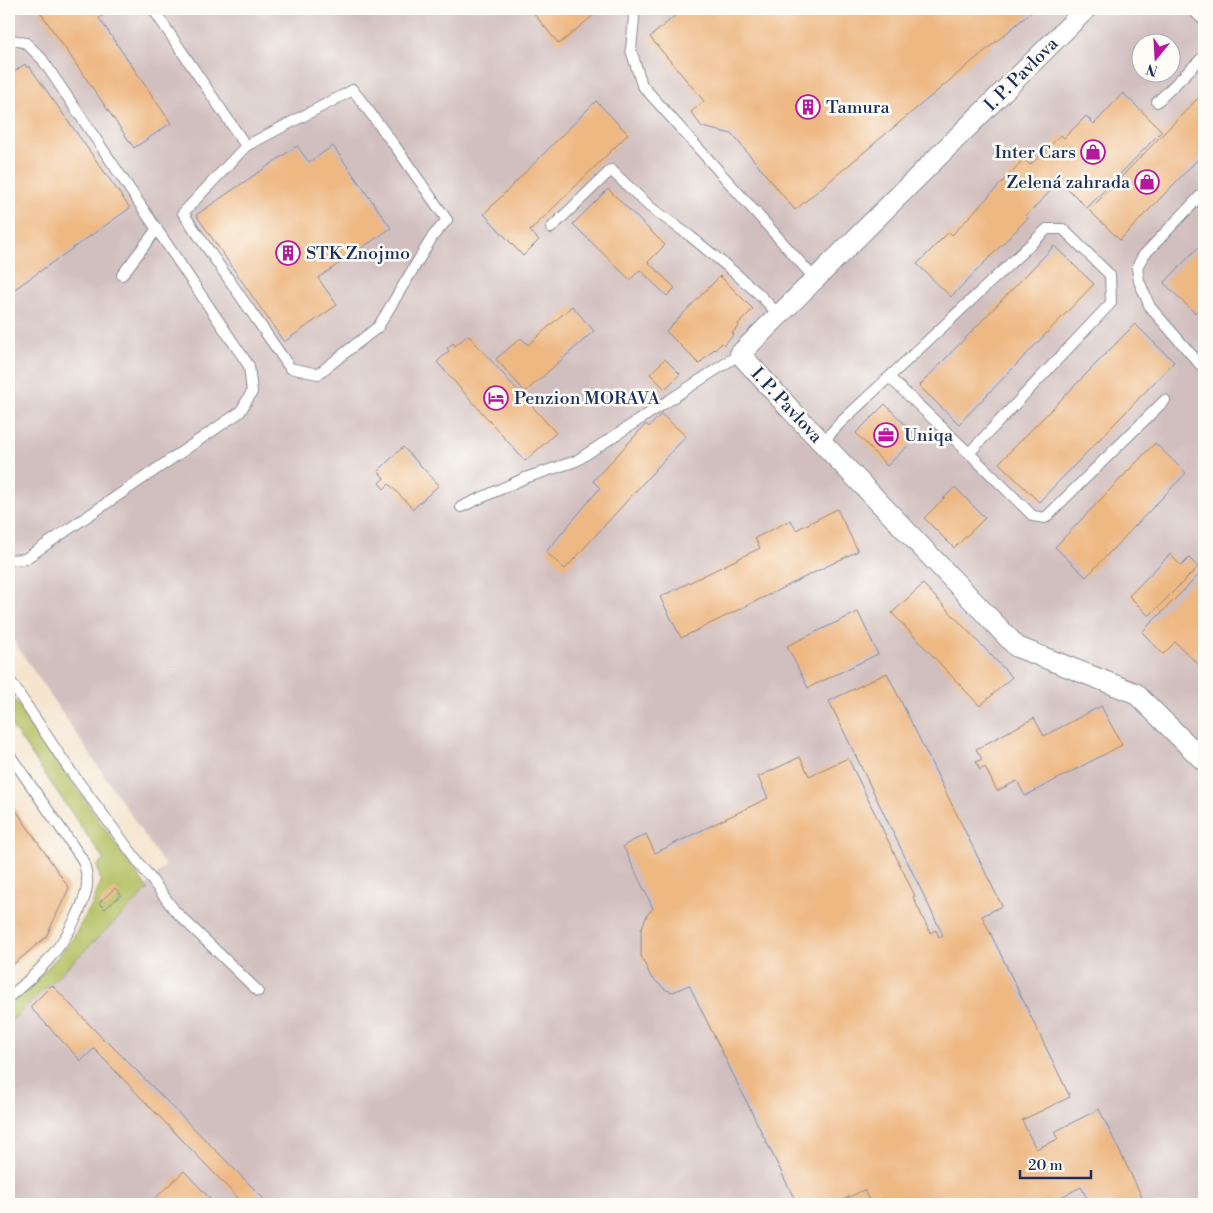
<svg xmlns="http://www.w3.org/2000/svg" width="1213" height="1213" viewBox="0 0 1213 1213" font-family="'Libre Bodoni',serif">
	<rect width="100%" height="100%" fill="#fdfcf7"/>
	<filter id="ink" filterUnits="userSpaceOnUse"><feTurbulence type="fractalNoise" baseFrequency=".02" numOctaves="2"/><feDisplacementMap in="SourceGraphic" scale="10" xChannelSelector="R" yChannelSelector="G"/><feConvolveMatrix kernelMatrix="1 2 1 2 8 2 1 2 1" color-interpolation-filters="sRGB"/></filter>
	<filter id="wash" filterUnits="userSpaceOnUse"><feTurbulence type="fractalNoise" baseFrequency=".0096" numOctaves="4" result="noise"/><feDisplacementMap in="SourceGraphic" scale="20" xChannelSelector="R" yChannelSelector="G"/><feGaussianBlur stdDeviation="1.12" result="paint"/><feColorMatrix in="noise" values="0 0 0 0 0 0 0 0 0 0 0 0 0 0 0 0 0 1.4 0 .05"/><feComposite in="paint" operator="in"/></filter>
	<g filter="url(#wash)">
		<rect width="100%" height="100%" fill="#f5e5cf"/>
		<path fill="#d1bfbf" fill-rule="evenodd" d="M9 9H1204V1204H9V1023L148 891 145 887 165 866 9 634ZM1140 42H1170V72H1140Z"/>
		<polygon fill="#b3bf60" stroke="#67775f" points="9,692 148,890 9,1023 9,1005 43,973 71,941 92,905 101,882 97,866 104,860 9,722"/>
		<g id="blocks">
			<g fill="#eeb883">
				<polygon points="38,9 112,9 99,18 171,123 134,148"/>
				<polygon points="530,9 601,9 559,44"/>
				<polygon points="683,9 1035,9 795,210 732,134 702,127 691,112 704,101 650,37"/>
				<polygon points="25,64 27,68 29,66 130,208 9,293 9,81 14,77 11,74"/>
				<polygon points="1204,92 1204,153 1120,240 1089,210"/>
				<polygon points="1123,93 1162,131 1087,208 1060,181 1026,216 1028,218 951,297 917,264 949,232 952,235 1024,159 1030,165 1061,135 1064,138 1086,116 1094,124"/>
				<polygon points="596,101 628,134 530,231 539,240 523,256 484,214"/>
				<polygon points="297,146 309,162 333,146 391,228 318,278 337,305 284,342 196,215"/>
				<polygon points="608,189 665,245 648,262 675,288 667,296 640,270 630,280 573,224"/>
				<polygon points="1204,241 1204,303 1195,313 1164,283"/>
				<polygon points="1054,246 1094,284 959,424 919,386"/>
				<polygon points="720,276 753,309 738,324 739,326 732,333 734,334 724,345 722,343 715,350 714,349 699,364 666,331"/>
				<polygon points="572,306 594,331 525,392 496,359 521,338 528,345"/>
				<polygon points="1135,324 1174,362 1039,502 999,463"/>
				<polygon points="468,335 556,433 525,461 437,362 449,351 447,348 453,343 455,346"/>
				<polygon points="665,359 680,374 665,389 650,374"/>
				<polygon points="885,404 917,437 887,466 856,433"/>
				<polygon points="661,414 686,436 565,569 546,552 600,488 593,481 646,424 649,427"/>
				<polygon points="1155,443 1186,473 1086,577 1055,547"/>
				<polygon points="403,447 439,485 413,509 389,484 384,489 379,483 384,478 378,471"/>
				<polygon points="955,487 985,518 954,548 924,518"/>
				<polygon points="837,509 858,551 681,638 660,597 760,548 755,538 791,520 796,530"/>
				<polygon points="1170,554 1181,566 1189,558 1198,567 1149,616 1129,596"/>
				<polygon points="1204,570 1204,664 1201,667 1175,642 1163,654 1142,632"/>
				<polygon points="923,584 1012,677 980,706 892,613"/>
				<polygon points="858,612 878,654 808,688 787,646"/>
				<polygon points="887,673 1002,906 982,916 1070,1097 1022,1120 1036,1149 1058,1139 1054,1132 1099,1109 1142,1197 1126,1204 1090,1204 1081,1187 1047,1204 871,1204 864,1190 834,1204 797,1204 689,985 673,992 666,990 651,977 641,956 641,930 647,915 653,908 623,846 646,834 655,853 768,798 758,777 800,757 809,776 848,758 915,896 913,897 930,933 936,930 939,937 943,935 829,701"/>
				<polygon points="1101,706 1122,745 1025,796 1017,781 997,791 985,767 980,770 976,762 982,759 976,749 1034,718 1044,736"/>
				<polygon points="9,800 69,888 46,937 9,968"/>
				<polygon points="115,888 121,895 105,909 99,903"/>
				<polygon points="52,985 106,1042 107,1041 269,1204 244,1204 94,1049 81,1061 30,1007"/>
				<polygon points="184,1171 215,1204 149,1204"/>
			</g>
		</g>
	</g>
	<g filter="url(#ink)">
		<use href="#blocks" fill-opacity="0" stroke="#888a96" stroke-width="1"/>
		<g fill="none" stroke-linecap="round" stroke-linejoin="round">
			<g stroke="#888a96" stroke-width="12">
				<g id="lane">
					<polyline points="153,9 246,146 353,90 395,146 447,220 433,236 378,327 318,374 290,368 183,213 246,146"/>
					<polyline points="632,9 634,18 631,50 642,85 815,279"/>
					<polyline points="9,39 26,43 42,59 249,366 252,392 240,412 25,559 9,560"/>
					<polyline points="1157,102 1204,56"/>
					<polyline points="1204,192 1143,256 1137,267 1139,281 1150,307 1204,369"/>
					<polyline points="551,228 611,170 650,207 690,236 728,267 760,295 779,315"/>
					<polyline points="122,275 157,229"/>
					<polyline points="822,443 840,423 1047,229 1063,229 1110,275 1111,303 969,453 889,377"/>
					<polyline points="969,453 1033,516 1045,518 1165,400"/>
					<polyline points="461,507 525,478 576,461 740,354"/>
					<polyline points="9,679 69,769 175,911 258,991"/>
					<path d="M9 754 82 859C92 882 86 897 76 918 59 952 38 973 9 997"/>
				</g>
			</g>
			<g stroke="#888a96" stroke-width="22">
				<g id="street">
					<polyline points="1086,9 740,354 791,410 1017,647 1135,693 1204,761"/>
					<polyline points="1199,9 1204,14"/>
				</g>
			</g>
			<use href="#lane" stroke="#fff" stroke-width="10"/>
			<use href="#street" stroke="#fff" stroke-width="20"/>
		</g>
	</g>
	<defs>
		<g id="building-ring" transform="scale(1.25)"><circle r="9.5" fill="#fdfcf7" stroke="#b5179e" stroke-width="1.5"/><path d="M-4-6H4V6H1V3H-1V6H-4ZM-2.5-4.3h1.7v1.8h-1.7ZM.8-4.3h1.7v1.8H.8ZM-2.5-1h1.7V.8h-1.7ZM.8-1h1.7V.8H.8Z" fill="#b5179e"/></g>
		<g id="shop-ring" transform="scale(1.25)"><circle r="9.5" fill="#fdfcf7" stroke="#b5179e" stroke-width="1.5"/><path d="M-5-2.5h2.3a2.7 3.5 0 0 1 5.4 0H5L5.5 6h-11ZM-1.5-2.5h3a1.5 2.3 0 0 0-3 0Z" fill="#b5179e"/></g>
		<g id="hotel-ring" transform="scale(1.25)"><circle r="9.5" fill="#fdfcf7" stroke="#b5179e" stroke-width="1.5"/><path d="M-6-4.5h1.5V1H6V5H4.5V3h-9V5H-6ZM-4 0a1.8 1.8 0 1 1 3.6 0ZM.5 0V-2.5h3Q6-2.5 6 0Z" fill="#b5179e"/></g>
		<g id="office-ring" transform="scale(1.25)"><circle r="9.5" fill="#fdfcf7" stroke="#b5179e" stroke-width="1.5"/><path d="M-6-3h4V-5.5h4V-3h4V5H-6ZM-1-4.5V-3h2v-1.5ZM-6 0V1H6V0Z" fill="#b5179e"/></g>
	</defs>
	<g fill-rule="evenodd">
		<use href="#building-ring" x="808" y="107"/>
		<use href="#shop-ring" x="1093" y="152"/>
		<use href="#shop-ring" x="1147" y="182"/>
		<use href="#building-ring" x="288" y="253"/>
		<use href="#hotel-ring" x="496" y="398"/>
		<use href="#office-ring" x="886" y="435"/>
	</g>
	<g text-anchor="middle" stroke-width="5" stroke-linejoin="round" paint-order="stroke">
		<g font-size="18" fill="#1b2f5e" stroke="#fdfcf7">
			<text transform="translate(1021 74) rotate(-45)" y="6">I. P. Pavlova</text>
			<text transform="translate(787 405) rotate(47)" y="6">I. P. Pavlova</text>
		</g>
		<g font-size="18" fill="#1b2f5e" stroke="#fdfcf7" text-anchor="start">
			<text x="826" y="113">Tamura</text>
			<text x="1076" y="158" text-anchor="end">Inter Cars</text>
			<text x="1130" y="188" text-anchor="end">Zelená zahrada</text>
			<text x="306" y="259">STK Znojmo</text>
			<text x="514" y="404">Penzion MORAVA</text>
			<text x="904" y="441">Uniqa</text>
		</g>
	</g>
	<rect width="1213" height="1213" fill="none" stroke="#fdfcf7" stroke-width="30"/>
	<g transform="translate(1156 58) rotate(198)"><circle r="24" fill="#fdfcf7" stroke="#a3aaba"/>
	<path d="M0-4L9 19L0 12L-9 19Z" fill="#b5179e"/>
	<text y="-8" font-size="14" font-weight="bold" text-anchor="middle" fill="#1b2f5e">N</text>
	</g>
	<path d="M1020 1170v8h71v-8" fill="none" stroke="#1b2f5e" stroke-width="2.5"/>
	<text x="1028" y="1170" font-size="15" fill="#1b2f5e" stroke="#fdfcf7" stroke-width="4" paint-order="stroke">20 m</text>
</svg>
